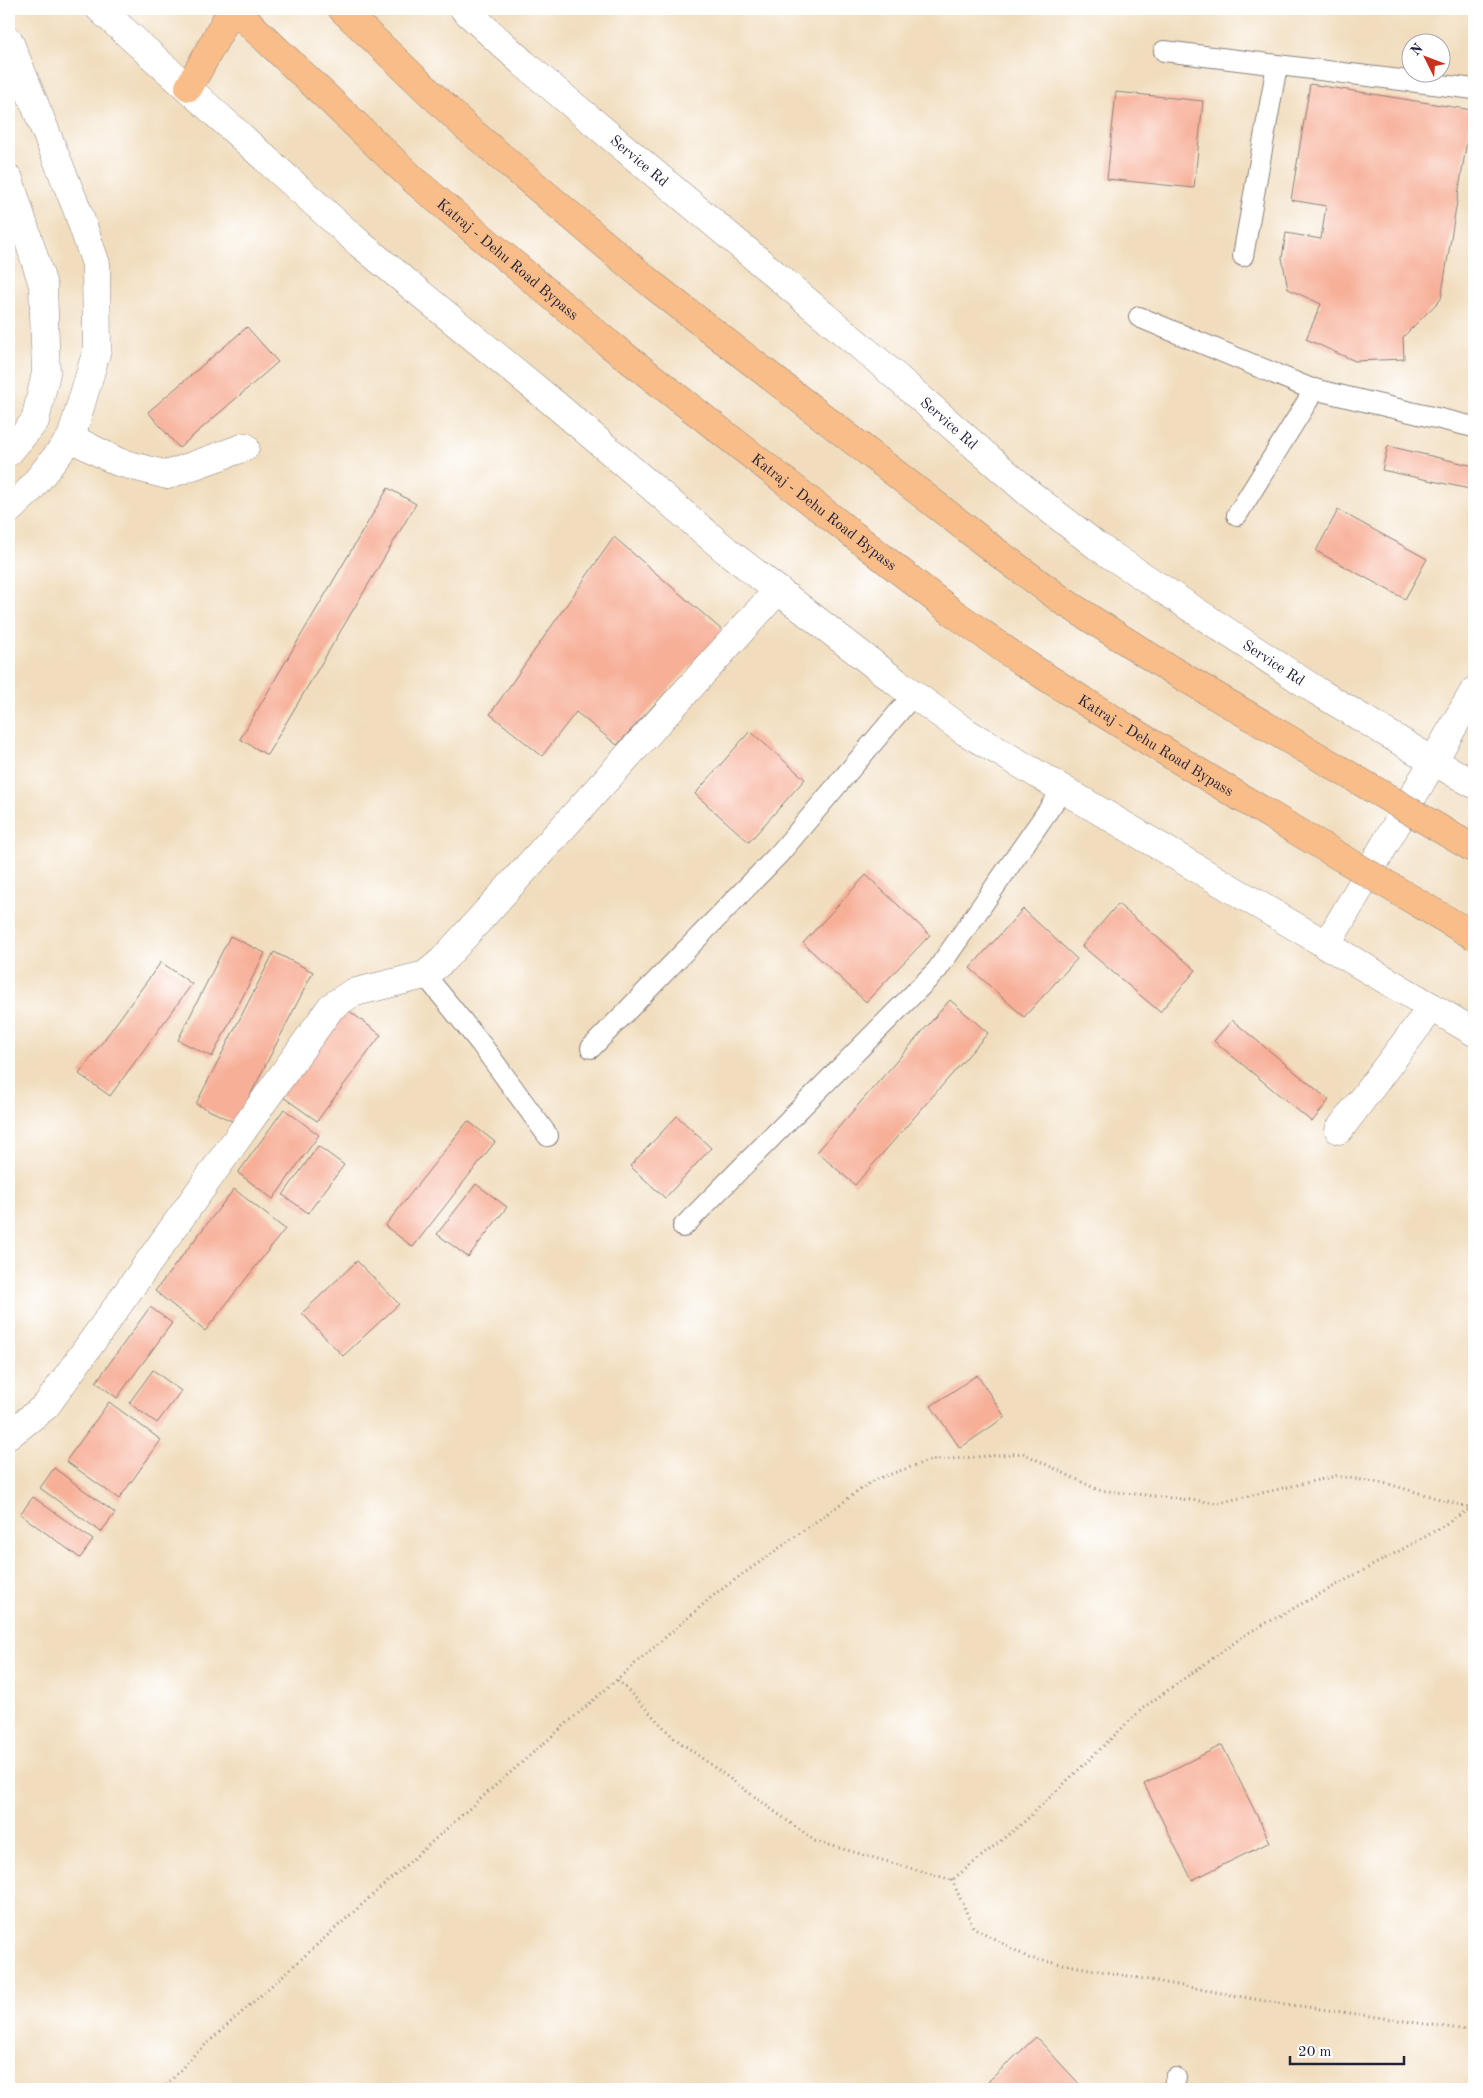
<svg xmlns="http://www.w3.org/2000/svg" width="1483" height="2098" viewBox="0 0 1483 2098" font-family="'Old Standard TT',serif">
	<rect width="100%" height="100%" fill="#fff"/>
	<filter id="ink" filterUnits="userSpaceOnUse"><feTurbulence type="fractalNoise" baseFrequency=".02" numOctaves="2"/><feDisplacementMap in="SourceGraphic" scale="10" xChannelSelector="R" yChannelSelector="G"/><feConvolveMatrix kernelMatrix="1 2 1 2 8 2 1 2 1" color-interpolation-filters="sRGB"/></filter>
	<filter id="wash" filterUnits="userSpaceOnUse"><feTurbulence type="fractalNoise" baseFrequency=".0096" numOctaves="4" result="noise"/><feDisplacementMap in="SourceGraphic" scale="20" xChannelSelector="R" yChannelSelector="G"/><feGaussianBlur stdDeviation="1.12" result="paint"/><feColorMatrix in="noise" values="0 0 0 0 0 0 0 0 0 0 0 0 0 0 0 0 0 1.4 0 .05"/><feComposite in="paint" operator="in"/></filter>
	<g filter="url(#wash)">
		<rect width="100%" height="100%" fill="#f1ddbd"/>
		<g id="blocks">
			<g fill="#f7af97">
				<polygon points="1310,84 1472,110 1441,299 1403,337 1404,359 1355,361 1306,339 1321,304 1288,289 1282,258 1286,233 1321,239 1326,206 1291,200"/>
				<polygon points="1116,92 1203,101 1194,188 1107,179"/>
				<polygon points="247,327 278,362 179,448 148,412"/>
				<polygon points="1388,446 1474,466 1474,490 1382,470"/>
				<polygon points="388,488 416,504 267,755 240,739"/>
				<polygon points="1338,510 1427,559 1405,599 1316,551"/>
				<polygon points="614,537 723,631 617,745 576,712 542,756 490,714"/>
				<polygon points="750,731 805,779 749,842 695,794"/>
				<polygon points="866,875 930,935 866,1002 803,943"/>
				<polygon points="1118,904 1196,970 1160,1012 1082,946"/>
				<polygon points="1023,909 1077,959 1024,1017 970,968"/>
				<polygon points="230,936 265,953 212,1057 178,1040"/>
				<polygon points="274,952 313,972 236,1123 196,1104"/>
				<polygon points="161,962 192,984 110,1096 79,1074"/>
				<polygon points="950,1000 988,1033 855,1185 817,1152"/>
				<polygon points="340,1004 381,1035 317,1121 276,1092"/>
				<polygon points="1232,1020 1329,1100 1312,1122 1214,1041"/>
				<polygon points="284,1109 319,1135 273,1199 238,1173"/>
				<polygon points="677,1116 711,1148 665,1198 630,1166"/>
				<polygon points="468,1121 495,1142 413,1247 385,1226"/>
				<polygon points="318,1146 344,1165 308,1213 283,1195"/>
				<polygon points="476,1184 507,1207 468,1257 437,1234"/>
				<polygon points="234,1189 285,1229 205,1331 155,1291"/>
				<polygon points="357,1261 399,1304 343,1356 302,1313"/>
				<polygon points="150,1307 172,1323 117,1398 96,1382"/>
				<polygon points="153,1370 181,1391 157,1423 129,1403"/>
				<polygon points="977,1375 1005,1417 960,1448 931,1406"/>
				<polygon points="109,1402 161,1440 119,1499 66,1461"/>
				<polygon points="54,1468 115,1513 101,1532 40,1488"/>
				<polygon points="33,1497 93,1540 80,1558 20,1514"/>
				<polygon points="1222,1745 1270,1842 1192,1880 1144,1784"/>
				<polygon points="1036,2037 1084,2089 980,2089"/>
			</g>
		</g>
	</g>
	<g filter="url(#ink)">
		<use href="#blocks" fill-opacity="0" stroke="#8a807c" stroke-width="1"/>
		<g fill="none" stroke-linecap="round" stroke-linejoin="round">
			<g stroke="#8a807c" stroke-width="22">
				<g id="service">
					<polyline points="1164,51 1474,89"/>
					<polyline points="1243,256 1277,65"/>
					<polyline points="1139,317 1309,388 1474,427"/>
					<polyline points="1237,515 1315,389"/>
					<polyline points="425,975 481,1044 548,1136"/>
					<polyline points="591,1048 779,854 914,694"/>
					<polyline points="683,1227 937,970 1063,789"/>
					<polyline points="1173,2089 1176,2078"/>
				</g>
			</g>
			<g stroke="#8a807c" stroke-width="29">
				<g id="minor">
					<polyline points="9,41 77,209 96,264 97,350 71,438 29,491 9,510"/>
					<polyline points="9,179 43,285 46,373 35,421 9,452"/>
					<polyline points="71,438 118,462 167,475 245,447"/>
					<polyline points="1339,1130 1432,1007"/>
					<polyline points="9,1435 46,1406 331,1007 352,993 425,975 442,961 778,590"/>
				</g>
			</g>
			<g stroke="#8a807c" stroke-width="29">
				<g id="tertiary">
					<polyline points="100,9 360,244 556,405 727,551 899,684 966,732 1474,1032"/>
					<path id="s1" d="M464 9 523 63 877 360 1030 494 1097 546 1317 691 1433 761 1474 784"/>
					<polyline points="1326,946 1474,691"/>
				</g>
			</g>
			<g stroke="#8a807c" stroke-width="29">
				<g id="trunk">
					<path id="s2" d="M234 9 416 182 608 343 951 611 1021 661"/>
					<polyline points="342,9 466,127 654,286 994,550 1063,601"/>
					<polyline points="189,87 232,9"/>
				</g>
			</g>
			<g stroke="#8a807c" stroke-width="3" stroke-dasharray="1 4" stroke-linecap="butt">
				<polyline points="618,1680 673,1737 815,1841 952,1880 1024,1822 1143,1708 1248,1633 1425,1537 1474,1506"/>
				<polyline points="952,1880 973,1927 1029,1958 1265,2001 1474,2031"/>
				<polyline points="163,2089 194,2055 472,1806 715,1594 874,1480 928,1461 1023,1453 1098,1490 1218,1503 1336,1476 1388,1484 1471,1508"/>
			</g>
			<use href="#service" stroke="#fff" stroke-width="20"/>
			<use href="#minor" stroke="#fff" stroke-width="28"/>
			<use href="#tertiary" stroke="#fff" stroke-width="28"/>
			<use href="#trunk" stroke="#f8bd89" stroke-width="28"/>
			<g stroke="#8a807c" stroke-width="29" stroke-linecap="butt">
				<g id="trunk-bridge">
					<polyline points="1063,601 1160,663 1474,849"/>
					<path id="s3" d="M1021 661C1170 757 1322 846 1474 936"/>
				</g>
			</g>
			<use href="#trunk-bridge" stroke="#f8bd89" stroke-width="28"/>
		</g>
	</g>
	<g text-anchor="middle" stroke-width="4" stroke-linejoin="round" paint-order="stroke">
		<g font-size="15" fill="#22223b" stroke="#fff">
			<text dy="5" stroke="none"><textPath href="#s1" startOffset="232">Service Rd</textPath></text>
			<text dy="5" stroke="none"><textPath href="#s2" startOffset="371">Katraj - Dehu Road Bypass</textPath></text>
			<text dy="5" stroke="none"><textPath href="#s1" startOffset="638">Service Rd</textPath></text>
			<text dy="5" stroke="none"><textPath href="#s2" startOffset="776">Katraj - Dehu Road Bypass</textPath></text>
			<text dy="5" stroke="none"><textPath href="#s1" startOffset="1042">Service Rd</textPath></text>
			<text dy="5" stroke="none"><textPath href="#s3" startOffset="159">Katraj - Dehu Road Bypass</textPath></text>
		</g>
	</g>
	<rect width="1483" height="2098" fill="none" stroke="#fff" stroke-width="30"/>
	<g transform="translate(1426 58) rotate(312)"><circle r="24" fill="#ffffff" stroke="#a7a7b1"/>
	<path d="M0-4L9 19L0 12L-9 19Z" fill="#c8321e"/>
	<text y="-8" font-size="14" font-weight="bold" text-anchor="middle" fill="#22223b">N</text>
	</g>
	<path d="M1290 2056v8h114v-8" fill="none" stroke="#22223b" stroke-width="2.5"/>
	<text x="1298" y="2056" font-size="15" fill="#22223b" stroke="#ffffff" stroke-width="4" paint-order="stroke">20 m</text>
</svg>
